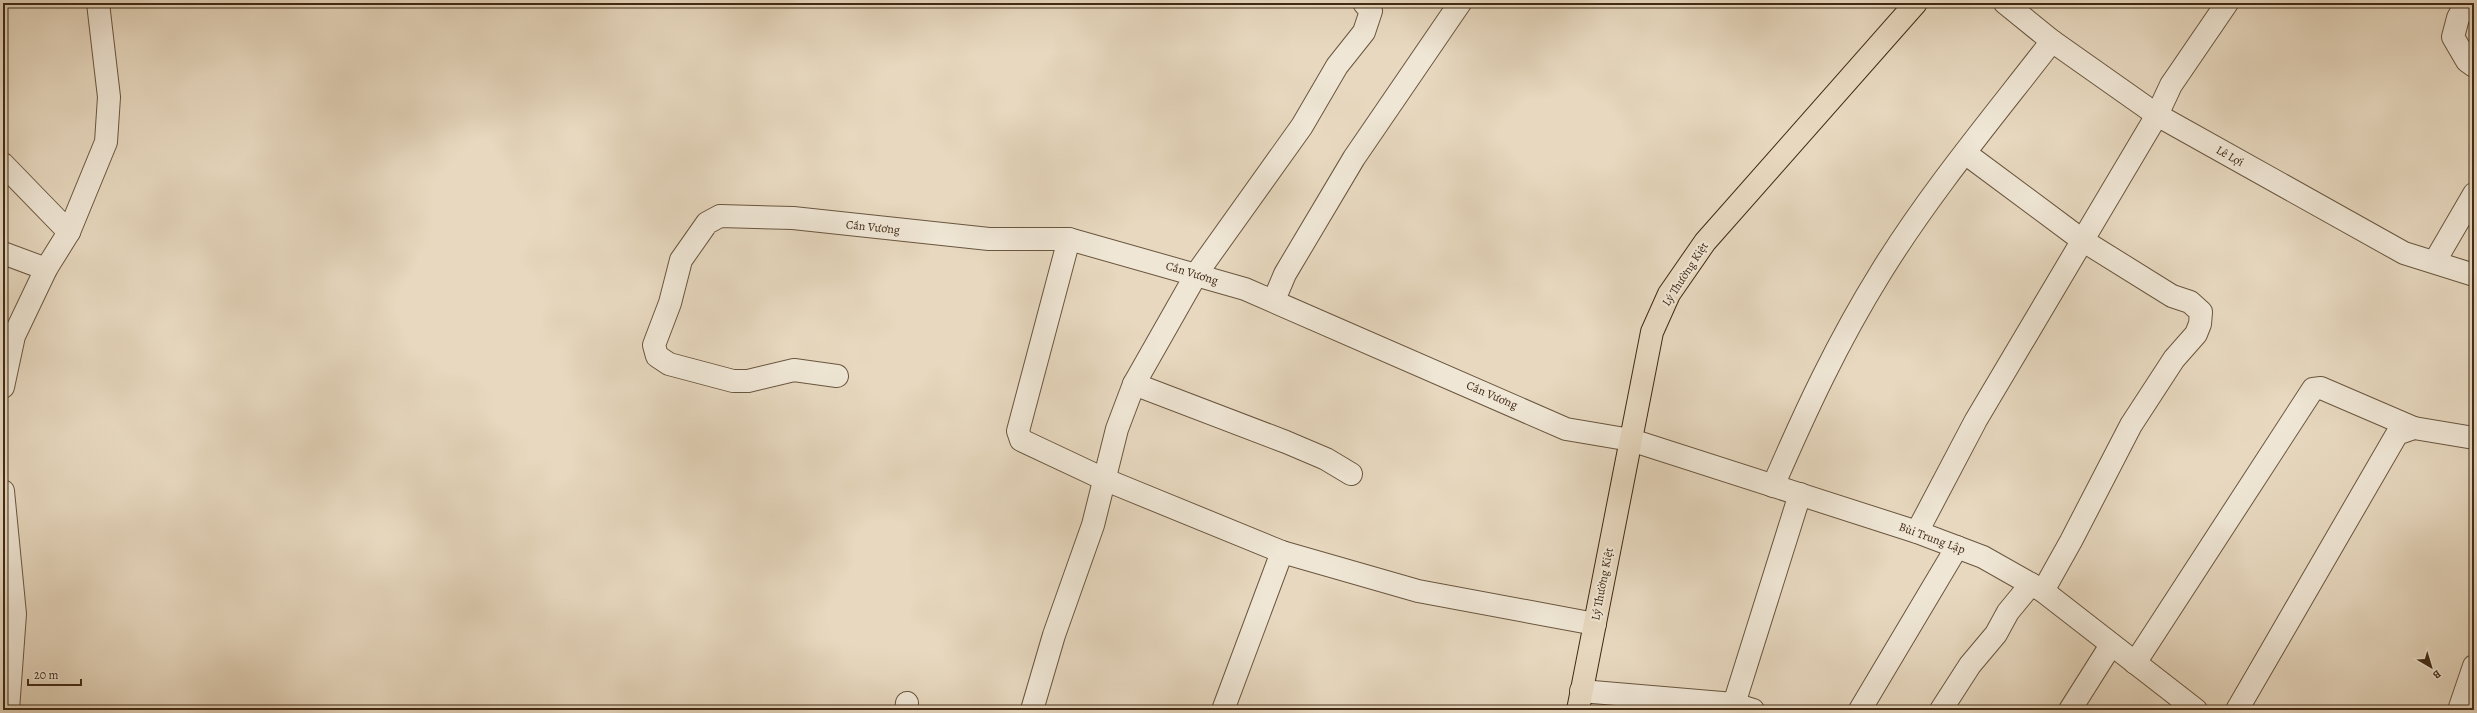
<svg xmlns="http://www.w3.org/2000/svg" width="2477" height="713" viewBox="0 0 2477 713" font-family="Alegreya,serif">
	<rect width="100%" height="100%" fill="#e7d8bf"/>
	<filter id="stains"><feTurbulence type="fractalNoise" baseFrequency=".005" numOctaves="4"/><feColorMatrix values="0 0 0 0 .2 0 0 0 0 .09 0 0 0 0 .02 0 0 0 .5 -.17"/></filter>
	<radialGradient id="worn" r=".72"><stop offset=".6" stop-color="#630" stop-opacity="0"/><stop offset="1" stop-color="#630" stop-opacity=".3"/></radialGradient>
	<g fill="none" stroke-linecap="round" stroke-linejoin="round">
		<g stroke="#6a563f" stroke-width="24">
			<g id="minor">
				<polyline points="2005,3 2052,41 2157,115 2404,253 2474,275"/>
				<polyline points="2466,3 2458,18 2453,37 2467,61 2474,66"/>
				<polyline points="1965,153 2082,240 2172,296 2190,302 2201,312 2200,324 2196,334 2174,359 2131,425 2071,541 2043,591"/>
				<polyline points="3,164 69,232"/>
				<polyline points="1069,239 1018,431 1021,440 1106,480 1282,552 1418,591 1595,624"/>
				<polyline points="3,253 46,269"/>
				<polyline points="2435,261 2474,194"/>
				<polyline points="1274,300 1285,274 1354,158 1460,3"/>
				<polyline points="837,376 794,370 748,381 733,381 669,364 657,356 654,345 670,303 681,260 707,223 720,216 793,218 989,239 1069,239 1245,289 1566,429 1631,440 1917,532 1983,557 2043,591 2196,710"/>
				<polyline points="1134,384 1286,442 1326,459 1351,474"/>
				<polyline points="3,387 14,336 46,269 69,232 106,142 109,97 98,3"/>
				<path d="M1773 486C1806 410 1837 343 1881 272 1931 191 1994 116 2052 41"/>
				<polyline points="3,491 15,614 8,710"/>
				<polyline points="1917,532 1976,420 2157,115 2171,85 2227,3"/>
				<polyline points="2135,663 2313,389 2321,388 2414,428"/>
				<polyline points="1581,691 1734,704 1753,710"/>
				<polyline points="1734,704 1800,494"/>
				<polyline points="906,710 907,703"/>
				<polyline points="1032,710 1054,635 1093,525 1117,429 1134,384 1197,273 1302,126 1337,66 1364,32 1371,11 1364,3"/>
				<polyline points="1223,710 1282,552"/>
				<polyline points="1860,710 1957,547"/>
				<polyline points="1941,710 1970,665 1996,634 2008,612 2031,584"/>
				<polyline points="2070,710 2111,645"/>
				<polyline points="2237,710 2397,434 2414,428 2474,438"/>
				<polyline points="2459,710 2474,666"/>
			</g>
		</g>
		<g stroke="#412a14" stroke-width="24">
			<polyline id="major" points="1578,710 1652,332 1669,294 1705,242 1916,3"/>
		</g>
		<use href="#minor" stroke="#efe6d5" stroke-width="22"/>
		<use href="#major" stroke="#e7d8bf" stroke-width="22"/>
	</g>
	<g text-anchor="middle" stroke-width="4" stroke-linejoin="round" paint-order="stroke">
		<g font-size="12" fill="#412a14" stroke="#efe6d5">
			<text transform="translate(2230 156) rotate(29)" y="4">Lê Lợi</text>
			<text transform="translate(873 227) rotate(6)" y="4">Cần Vương</text>
			<text transform="translate(1192 273) rotate(17)" y="4">Cần Vương</text>
			<text transform="translate(1685 274) rotate(-57)" y="4">Lý Thường Kiệt</text>
			<text transform="translate(1492 395) rotate(23)" y="4">Cần Vương</text>
			<text transform="translate(1932 538) rotate(20)" y="4">Bùi Trung Lập</text>
			<text transform="translate(1602 584) rotate(-79)" y="4">Lý Thường Kiệt</text>
		</g>
	</g>
	<rect width="2477" height="713" fill="none" stroke="#e7d8bf" stroke-width="16"/>
	<rect x="4" y="4" width="2469" height="705" fill="none" stroke="#412a14" stroke-width="2"/>
	<rect x="8" y="8" width="2461" height="697" fill="none" stroke="#412a14"/>
	<g transform="translate(2431 667) rotate(142)" stroke="#efe6d5" stroke-width="3" paint-order="stroke">
	<path d="M0-3L7 15L0 10L-7 15Z" fill="#412a14"/>
	<text y="-6" font-size="11" font-weight="bold" text-anchor="middle" fill="#412a14">B</text>
	</g>
	<path d="M28 679v6h53v-6" fill="none" stroke="#412a14" stroke-width="2"/>
	<text x="34" y="679" font-size="12" fill="#412a14" stroke="#efe6d5" stroke-width="3" paint-order="stroke">20 m</text>
	<rect width="100%" height="100%" filter="url(#stains)"/>
	<rect width="100%" height="100%" fill="url(#worn)"/>
</svg>
